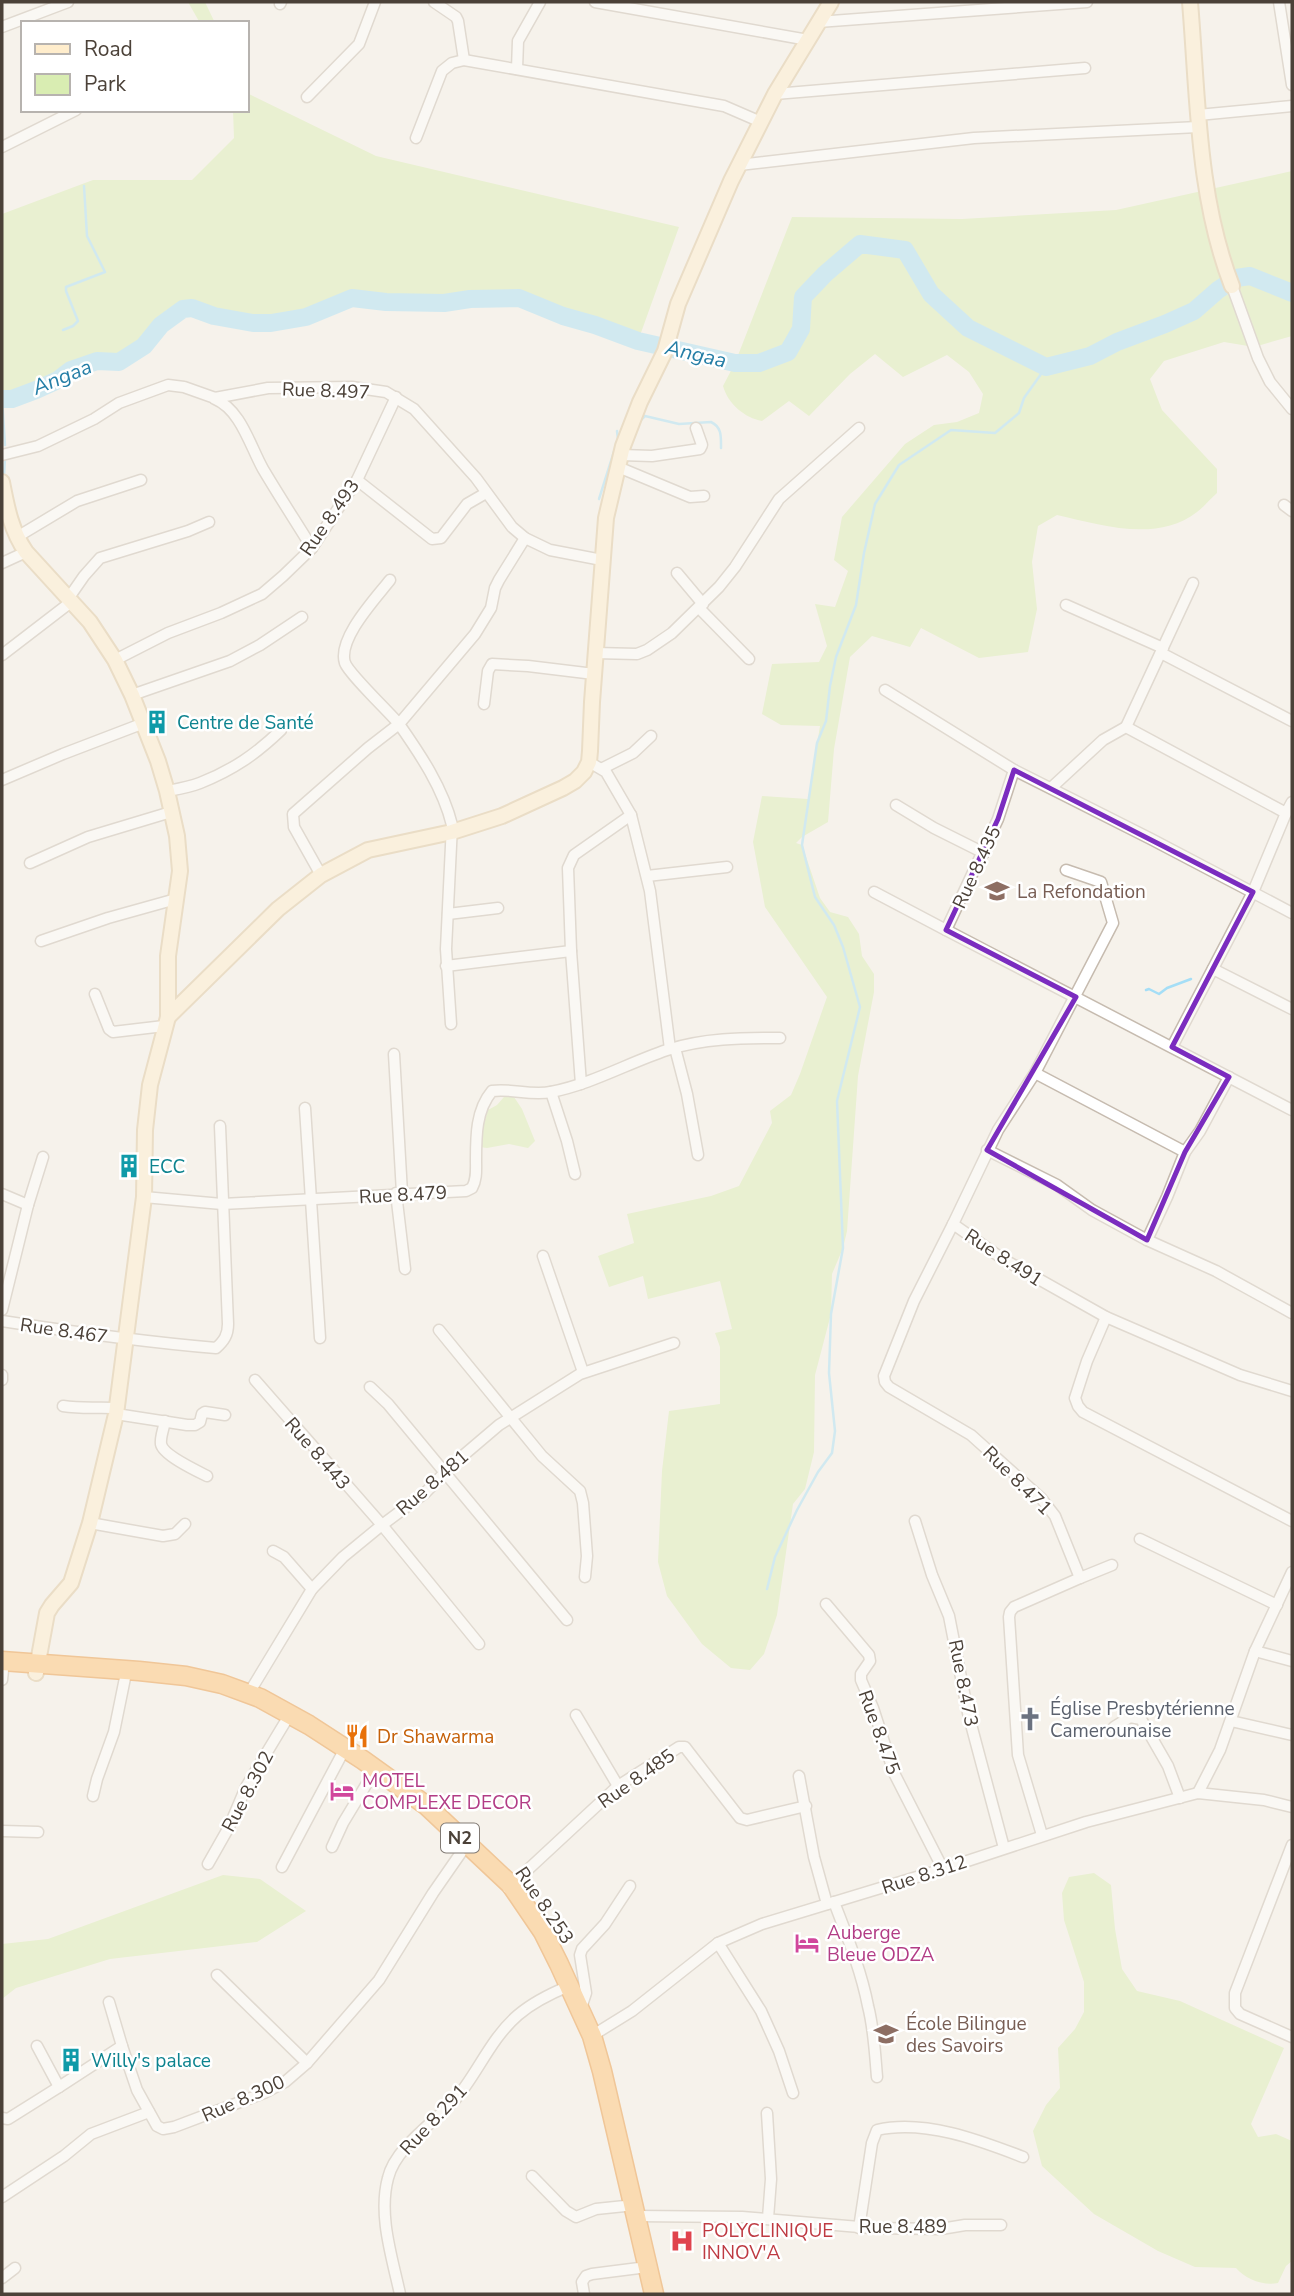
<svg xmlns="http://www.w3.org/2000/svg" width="1294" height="2296" viewBox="0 0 1294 2296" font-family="'Nunito Sans',sans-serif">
	<rect width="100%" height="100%" fill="#f6f2eb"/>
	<g fill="#d9edb2">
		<polygon points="188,2 205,2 215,23 200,23"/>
		<polygon points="247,89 249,94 376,156 679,227 638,341 595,325 563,316 519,298 470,299 444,303 386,302 352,298 306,317 271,323 253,323 214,316 192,308 183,309 172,316 144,346 119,362 96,361 71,370 58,380 36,390 12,399 2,399 2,214 93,180 192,180 234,138 233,110 247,110"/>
		<path d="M1292 171V336L1254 347 1224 342 1164 361 1150 379 1162 410 1217 469V493C1210 499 1204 507 1197 512 1157 543 1101 525 1057 515L1038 526 1032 562 1037 609 1028 652 979 658 921 628 910 647 872 636 850 657 834 749 828 822 802 837 796 843 802 845 820 898 830 912 848 917 859 934 862 956 874 974V992L858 1076 847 1231 843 1248 832 1274 831 1314 815 1375 814 1452 805 1489 793 1504 777 1615 764 1654 750 1670 731 1668 702 1644 667 1596 658 1562 662 1471 669 1411 720 1404V1347L715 1333 732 1329 720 1281 648 1299 643 1276 609 1287 598 1256 634 1243 627 1214 711 1196 739 1186 772 1123 770 1111 791 1095 800 1074 827 997 765 907 753 842 762 796 808 799 820 726 781 725 762 714 772 664 819 662 827 646 815 604 835 607 848 571 834 560 842 517 905 444 934 425 957 422 979 413 983 394 969 372 947 355 903 377 875 354 850 374 809 416 789 401 762 421C745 418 728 404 723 386L735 363 792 217 962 219 1116 210Z"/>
		<polygon points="504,1097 514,1097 522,1109 535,1141 528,1148 509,1144 487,1148 480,1147 481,1132 488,1110 497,1105"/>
		<path d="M1094 1873 1111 1885 1115 1929 1122 1969 1137 1991 1180 2001 1284 2048 1251 2124 1258 2137 1276 2134 1292 2141V2261L1286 2266 1278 2283C1263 2286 1245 2279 1236 2268L1195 2267 1158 2251 1094 2214 1042 2166 1033 2131 1046 2105 1060 2088 1058 2048 1075 2029 1084 2012V1982L1064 1920 1062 1893 1069 1877Z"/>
		<polygon points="223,1875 260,1879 306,1911 257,1942 110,1959 16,1988 2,1999 2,1944 48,1939"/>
	</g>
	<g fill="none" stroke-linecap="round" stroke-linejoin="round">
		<g stroke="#a5def6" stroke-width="2.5">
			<polyline points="63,330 73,326 78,321 66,291 66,287 105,272 87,236 84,186"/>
			<polyline points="2,399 5,445"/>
			<path d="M640 421 645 416 679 424 711 422C722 427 721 437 721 448"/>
			<polyline points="4,477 5,458"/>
			<polyline points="599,499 618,439 617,431"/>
			<polyline points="1146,990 1149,989 1159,994 1167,988 1191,979"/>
			<polyline points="767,1589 775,1557 797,1510 818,1472 832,1453 835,1431 829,1373 831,1314 843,1248 837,1101 860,1007 843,947 834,925 815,897 802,845 817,743 826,721 830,686 836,657 856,605 864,553 875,504 899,465 951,430 995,433 1019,413 1024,398 1046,367"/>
		</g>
		<polyline stroke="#a5def6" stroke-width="18" points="2,399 12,399 36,390 58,380 71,370 97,361 119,362 144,346 161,325 183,309 192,308 214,316 253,323 271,323 306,317 352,298 386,302 444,303 470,299 519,298 563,316 595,325 638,341 735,363 759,363 788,352 801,329 803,297 825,274 860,244 905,250 931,294 968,328 1046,367 1090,356 1117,342 1165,324 1194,311 1218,290 1236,278 1250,276 1292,293"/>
		<g stroke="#c6bbaf" stroke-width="13">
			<g id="street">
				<polyline points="434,2 456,17 458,21 464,60"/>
				<polyline points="595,2 808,40"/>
				<polyline points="1279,2 1292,85"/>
				<polyline points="280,4 281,2"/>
				<polyline points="818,22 1087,2"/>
				<polyline points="2,27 68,2"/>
				<polyline points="517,69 518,41 540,2"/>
				<polyline points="775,94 1085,68"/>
				<polyline points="307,97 359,44 375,2"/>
				<polyline points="1198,115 1292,106"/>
				<polyline points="416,138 442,71 452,63 464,60 724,106 761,122"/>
				<polyline points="2,147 76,110"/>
				<polyline points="739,165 974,138 1198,127"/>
				<polyline points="1232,286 1258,358 1270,382 1292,409"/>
				<path d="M215 399C241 410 250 446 263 469 279 496 296 522 312 548"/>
				<polyline points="2,455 38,446 94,419 119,403 168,385 184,387 215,398 268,388 352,387 386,392 414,409 476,478 512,527 525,538 550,550 602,560"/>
				<polyline points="621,455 652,456 700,449 702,445 696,428"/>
				<polyline points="618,467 690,497 704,496"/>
				<polyline points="357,480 432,539 441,538 467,504 486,493"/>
				<polyline points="1284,505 1292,511"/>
				<polyline points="17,537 77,501 141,480"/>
				<polyline points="2,563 26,552"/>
				<polyline points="677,573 703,604"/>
				<path d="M390 580C376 598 337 639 345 663 349 674 389 712 399 724L475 634 491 608 495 588 499 580 525 538"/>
				<polyline points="68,599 84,576 100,558 188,531 209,522"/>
				<polyline points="1066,605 1163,648"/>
				<polyline points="699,608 749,659"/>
				<polyline points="595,653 637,654 647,650 672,633 719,587 735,567 779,499 859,428"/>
				<polyline points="1161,653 1292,721"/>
				<polyline points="2,655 71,602"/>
				<polyline points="115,660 168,633 221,613 262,594 283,576 312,548 357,480 396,397"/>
				<polyline points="885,690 1014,770"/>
				<polyline points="132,695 230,661 260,645 302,617"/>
				<polyline points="484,704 488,671 492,664 528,666 594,674"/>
				<polyline points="1126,727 1193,583"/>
				<polyline points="589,762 606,772 631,815 650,891 670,1049"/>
				<polyline points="603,768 633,753 651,736"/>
				<polyline points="2,780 63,754 144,723"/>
				<polyline points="1051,788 1103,740 1126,727 1286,813 1253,892 1172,1047"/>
				<path d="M167 791C178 789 190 787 200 783 233 770 256 754 281 730"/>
				<polyline points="896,805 934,828 984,853"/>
				<polyline points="1286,813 1292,802"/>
				<polyline points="30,863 88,837 171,812"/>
				<polyline points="1066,870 1101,882 1113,923 1035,1073 998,1130 953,1224 1003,1259 1106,1317 1240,1375 1292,1391"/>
				<path d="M321 875 294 827 293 814 368 748 399 724C420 754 443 788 452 825L446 949 451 1024"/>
				<polyline points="647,876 727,867"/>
				<polyline points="874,892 946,930"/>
				<polyline points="1292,913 1151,839 1014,770 998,819 946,930 1292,1110"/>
				<polyline points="448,914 498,908"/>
				<polyline points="41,941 108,918 176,899"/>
				<polyline points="446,966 571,951"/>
				<polyline points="1213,969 1292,1009"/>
				<polyline points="95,994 109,1029 113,1032 164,1026"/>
				<polyline points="675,1048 687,1094 698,1155"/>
				<polyline points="394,1054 402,1193"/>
				<polyline points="1035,1073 1185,1152"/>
				<polyline points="581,1084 571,951 568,868 574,855 631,815"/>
				<polyline points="551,1092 567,1141 575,1174"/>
				<polyline points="305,1108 320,1338"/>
				<polyline points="987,1150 1057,1185 1092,1210 1147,1240 1216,1271 1292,1313"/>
				<polyline points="396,1193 405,1269"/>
				<polyline points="2,1194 28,1205"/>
				<path d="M144 1197 222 1204 466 1191 472 1188C477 1179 476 1170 476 1160 476 1136 476 1110 492 1091 511 1088 530 1096 551 1092 592 1084 628 1063 667 1050 704 1038 741 1038 780 1038"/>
				<polyline points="953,1224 914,1301 884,1376 885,1382 889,1387 971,1435 1041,1498 1055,1516 1080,1578 1014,1607 1010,1612 1009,1617 1018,1755 1042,1835"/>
				<polyline points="1147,1240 1167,1197 1185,1152 1200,1131 1229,1077"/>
				<polyline points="543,1256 583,1372"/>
				<polyline points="2,1310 28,1205 43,1157"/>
				<polyline points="1106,1317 1087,1361 1075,1398 1078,1406 1083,1412 1292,1521"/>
				<path d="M2 1321C73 1332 144 1342 216 1348 224 1341 228 1335 228 1324L220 1126"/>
				<polyline points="439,1330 542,1456 580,1491 583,1503 587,1556 585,1577"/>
				<polyline points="2,1375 2,1380"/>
				<polyline points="255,1380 382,1525 479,1644"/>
				<polyline points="370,1387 388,1404 567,1620"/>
				<path d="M63 1406C81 1409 98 1407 117 1408"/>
				<polyline points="116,1414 187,1425 195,1425 200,1422 202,1414 205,1412 225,1415"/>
				<path d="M165 1421C164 1428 160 1437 161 1444 163 1455 197 1471 207 1476"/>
				<polyline points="915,1521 932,1575 949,1616 968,1713 1004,1848"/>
				<polyline points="90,1523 163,1536 175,1534 185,1524"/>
				<polyline points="1140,1539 1277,1605"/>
				<polyline points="273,1551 284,1557 312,1589"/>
				<polyline points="1080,1578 1112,1565"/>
				<polyline points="826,1604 869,1655 870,1661 861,1674 861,1680 873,1708 894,1773 943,1869"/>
				<polyline points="1255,1651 1292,1661"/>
				<polyline points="2,1680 3,1670"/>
				<polyline points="249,1693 312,1589 343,1557 382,1525 425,1493 452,1465 499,1425 580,1374 674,1343"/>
				<polyline points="576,1715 618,1786"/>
				<polyline points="1231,1721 1292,1735"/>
				<polyline points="1114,1727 1130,1717 1141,1719 1168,1766 1180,1798"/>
				<polyline points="799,1776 814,1857 827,1904"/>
				<polyline points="1198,1793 1220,1750 1255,1651 1292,1572"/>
				<polyline points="93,1796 97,1779 114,1732 125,1678"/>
				<polyline points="2,1831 38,1832"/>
				<polyline points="1292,1845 1235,1993 1235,2008 1240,2014 1292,2037"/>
				<polyline points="332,1847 343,1823 372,1775"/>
				<polyline points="208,1864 229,1827 246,1787 287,1719"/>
				<polyline points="282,1867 342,1754"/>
				<polyline points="508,1888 618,1786 679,1747 685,1747 688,1751 740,1818 747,1820 806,1806"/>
				<path d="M834 1902C847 1936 861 1970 868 2006 874 2029 875 2054 877 2077"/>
				<polyline points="718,1943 761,2011 779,2051 793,2093"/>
				<polyline points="217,1975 307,2063"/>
				<polyline points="109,2002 122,2046"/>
				<polyline points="581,2008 586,1993 580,1955 582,1949 605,1924 630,1886"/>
				<polyline points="590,2037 632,2011 718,1943 762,1924 943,1869 1086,1822 1198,1793 1264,1800 1292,1807"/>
				<polyline points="37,2046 59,2087 122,2046 137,2090 157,2126 163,2129 174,2127 264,2093 285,2082 307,2063 379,1980 433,1893 467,1844"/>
				<polyline points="767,2113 771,2179 768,2218"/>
				<polyline points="2,2118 8,2119 59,2087"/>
				<polyline points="532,2176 566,2211 576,2217 596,2209 625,2206"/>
				<polyline points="2,2197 64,2156 91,2134 149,2112"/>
				<polyline points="636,2216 742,2217 871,2228 941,2229 965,2225 1001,2225"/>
				<path d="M859 2228 872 2143 877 2130C924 2119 979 2140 1023 2157"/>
				<polyline points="2,2278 15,2268"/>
				<path d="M400 2294C392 2257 378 2215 388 2178 395 2148 433 2123 454 2101 477 2075 490 2039 518 2015 532 2003 552 1993 569 1986"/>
				<polyline points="584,2294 582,2282 586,2276 592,2274 647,2267"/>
			</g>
		</g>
		<g stroke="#dcc39a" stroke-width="18">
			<g id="secondary">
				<path d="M1190 2C1198 97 1197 196 1232 286"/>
				<path d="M2 482C7 508 11 530 26 552L90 622 115 660 132 695 158 761 167 791 177 836 180 871 168 956V1017L150 1085 145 1130 144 1197 116 1414 90 1523 71 1583 52 1605 47 1613 36 1673"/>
				<polyline points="168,1017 278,909 321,875 368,850 452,832 502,816 563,788 575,781 584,772 589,762 590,751 592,702 606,518 623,446 640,402 665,351 678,304 731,181 775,94 831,2"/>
			</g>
		</g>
		<g stroke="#e89133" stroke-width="21">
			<polyline id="highway" points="2,1661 139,1671 186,1676 222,1684 260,1698 309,1725 363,1760 427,1806 511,1885 543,1932 559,1964 592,2036 602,2071 654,2294"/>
		</g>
		<use href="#street" stroke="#fff" stroke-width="10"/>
		<use href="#secondary" stroke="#ffedcc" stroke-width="14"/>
		<use href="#highway" stroke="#ffbe6d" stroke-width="18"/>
	</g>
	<path d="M0 0H1294V2296H0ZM1014 770 1253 892 1172 1047 1229 1077 1185 1152 1147 1240 987 1150 1076 997 946 930 998 819Z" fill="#f6f2eb" fill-opacity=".55" fill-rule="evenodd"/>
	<path fill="none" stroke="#7b2cbf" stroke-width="5" stroke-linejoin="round" d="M1014 770 1253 892 1172 1047 1229 1077 1185 1152 1147 1240 987 1150 1076 997 946 930 998 819Z"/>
	<defs>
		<g id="building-bare" transform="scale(1.89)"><path d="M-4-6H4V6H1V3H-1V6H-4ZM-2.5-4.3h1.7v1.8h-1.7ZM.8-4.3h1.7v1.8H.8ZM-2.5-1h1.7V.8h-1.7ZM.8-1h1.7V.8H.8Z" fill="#0f9aa8" stroke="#fff" stroke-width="2.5" paint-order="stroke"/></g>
		<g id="school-bare" transform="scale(1.89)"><path d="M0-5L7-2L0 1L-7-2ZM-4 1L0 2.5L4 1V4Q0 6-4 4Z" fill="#8d6e63" stroke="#fff" stroke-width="2.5" paint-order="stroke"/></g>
		<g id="church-bare" transform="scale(1.89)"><path d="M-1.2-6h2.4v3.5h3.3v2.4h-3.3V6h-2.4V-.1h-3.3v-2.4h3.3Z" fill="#6b7280" stroke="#fff" stroke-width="2.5" paint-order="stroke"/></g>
		<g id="restaurant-bare" transform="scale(1.89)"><path d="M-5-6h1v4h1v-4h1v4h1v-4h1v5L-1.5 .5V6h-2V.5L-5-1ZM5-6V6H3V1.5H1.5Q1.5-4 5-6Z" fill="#e8710a" stroke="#fff" stroke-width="2.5" paint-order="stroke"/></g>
		<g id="hotel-bare" transform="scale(1.89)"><path d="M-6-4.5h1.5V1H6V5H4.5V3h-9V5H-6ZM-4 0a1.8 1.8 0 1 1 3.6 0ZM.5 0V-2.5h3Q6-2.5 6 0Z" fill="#d1479c" stroke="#fff" stroke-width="2.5" paint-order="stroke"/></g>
		<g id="hospital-bare" transform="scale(1.89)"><path d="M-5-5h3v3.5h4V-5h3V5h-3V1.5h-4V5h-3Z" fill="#e0444e" stroke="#fff" stroke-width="2.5" paint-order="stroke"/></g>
	</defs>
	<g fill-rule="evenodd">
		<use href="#building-bare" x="157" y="722"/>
		<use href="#school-bare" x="997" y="891"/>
		<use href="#building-bare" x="129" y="1166"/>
		<use href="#church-bare" x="1030" y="1719"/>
		<use href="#restaurant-bare" x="357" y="1736"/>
		<use href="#hotel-bare" x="342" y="1791"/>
		<use href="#hotel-bare" x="807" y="1943"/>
		<use href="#school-bare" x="886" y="2034"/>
		<use href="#building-bare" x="71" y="2060"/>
		<use href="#hospital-bare" x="682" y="2241"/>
	</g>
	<g text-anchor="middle" stroke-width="5" stroke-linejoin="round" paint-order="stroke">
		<rect fill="#fff" stroke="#817a74" stroke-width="2" x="441" y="1823.5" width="38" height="29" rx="5"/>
		<g font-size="18" font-weight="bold" fill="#4b4138">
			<text x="460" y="1844">N2</text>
		</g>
		<g font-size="19" fill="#4b4138" stroke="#fff">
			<text transform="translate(326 390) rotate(2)" y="7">Rue 8.497</text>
			<text transform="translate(329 517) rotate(-55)" y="7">Rue 8.493</text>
			<text transform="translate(976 867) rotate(-65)" y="7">Rue 8.435</text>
			<text transform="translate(403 1194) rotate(-3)" y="7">Rue 8.479</text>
			<text transform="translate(1004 1257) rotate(33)" y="7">Rue 8.491</text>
			<text transform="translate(64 1330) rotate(8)" y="7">Rue 8.467</text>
			<text transform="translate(318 1453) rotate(49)" y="7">Rue 8.443</text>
			<text transform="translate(1018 1480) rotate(45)" y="7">Rue 8.471</text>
			<text transform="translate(432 1482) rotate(-41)" y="7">Rue 8.481</text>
			<text transform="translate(964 1683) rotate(79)" y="7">Rue 8.473</text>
			<text transform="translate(880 1732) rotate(70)" y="7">Rue 8.475</text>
			<text transform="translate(636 1778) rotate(-35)" y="7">Rue 8.485</text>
			<text transform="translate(247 1791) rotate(-62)" y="7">Rue 8.302</text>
			<text transform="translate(924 1874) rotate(-18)" y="7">Rue 8.312</text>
			<text transform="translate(545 1905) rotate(56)" y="7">Rue 8.253</text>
			<text transform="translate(243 2098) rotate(-24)" y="7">Rue 8.300</text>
			<text transform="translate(433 2119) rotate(-47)" y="7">Rue 8.291</text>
			<text x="903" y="2233">Rue 8.489</text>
		</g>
		<g font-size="19" fill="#0d838f" stroke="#fff" text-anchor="start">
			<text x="177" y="729">Centre de Santé</text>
			<text x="149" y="1173">ECC</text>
			<text x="91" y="2067">Willy's palace</text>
		</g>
		<g font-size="19" fill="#785e54" stroke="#fff" text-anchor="start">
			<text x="1017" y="898">La Refondation</text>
			<text x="906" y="2030">École Bilingue<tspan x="906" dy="22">des Savoirs</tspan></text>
		</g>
		<g font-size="19" fill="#5b616d" stroke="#fff" text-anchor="start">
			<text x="1050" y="1715">Église Presbytérienne<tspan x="1050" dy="22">Camerounaise</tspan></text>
		</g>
		<g font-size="19" fill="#c56008" stroke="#fff" text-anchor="start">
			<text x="377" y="1743">Dr Shawarma</text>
		</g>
		<g font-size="19" fill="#b23c85" stroke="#fff" text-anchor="start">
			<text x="362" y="1787">MOTEL<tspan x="362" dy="22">COMPLEXE DECOR</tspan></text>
			<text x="827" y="1939">Auberge<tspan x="827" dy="22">Bleue ODZA</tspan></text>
		</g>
		<g font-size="19" fill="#be3a42" stroke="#fff" text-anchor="start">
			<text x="702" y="2237">POLYCLINIQUE<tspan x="702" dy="22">INNOV'A</tspan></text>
		</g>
		<g font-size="21" font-style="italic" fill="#257ea6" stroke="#fff">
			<text transform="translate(696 354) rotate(13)" y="7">Angaa</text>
			<text transform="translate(62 377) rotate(-22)" y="7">Angaa</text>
		</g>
	</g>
	<rect width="1294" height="2296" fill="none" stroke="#4b4138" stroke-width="7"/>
	<rect x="21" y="21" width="228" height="91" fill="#ffffff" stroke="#b7b3af" stroke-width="2"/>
	<rect x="35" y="44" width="35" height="10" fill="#ffedcc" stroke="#b7b3af" stroke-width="2"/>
	<text x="84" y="56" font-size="21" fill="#4b4138">Road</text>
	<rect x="35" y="74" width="35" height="21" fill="#d9edb2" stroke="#b7b3af" stroke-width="2"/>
	<text x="84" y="91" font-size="21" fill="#4b4138">Park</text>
</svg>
